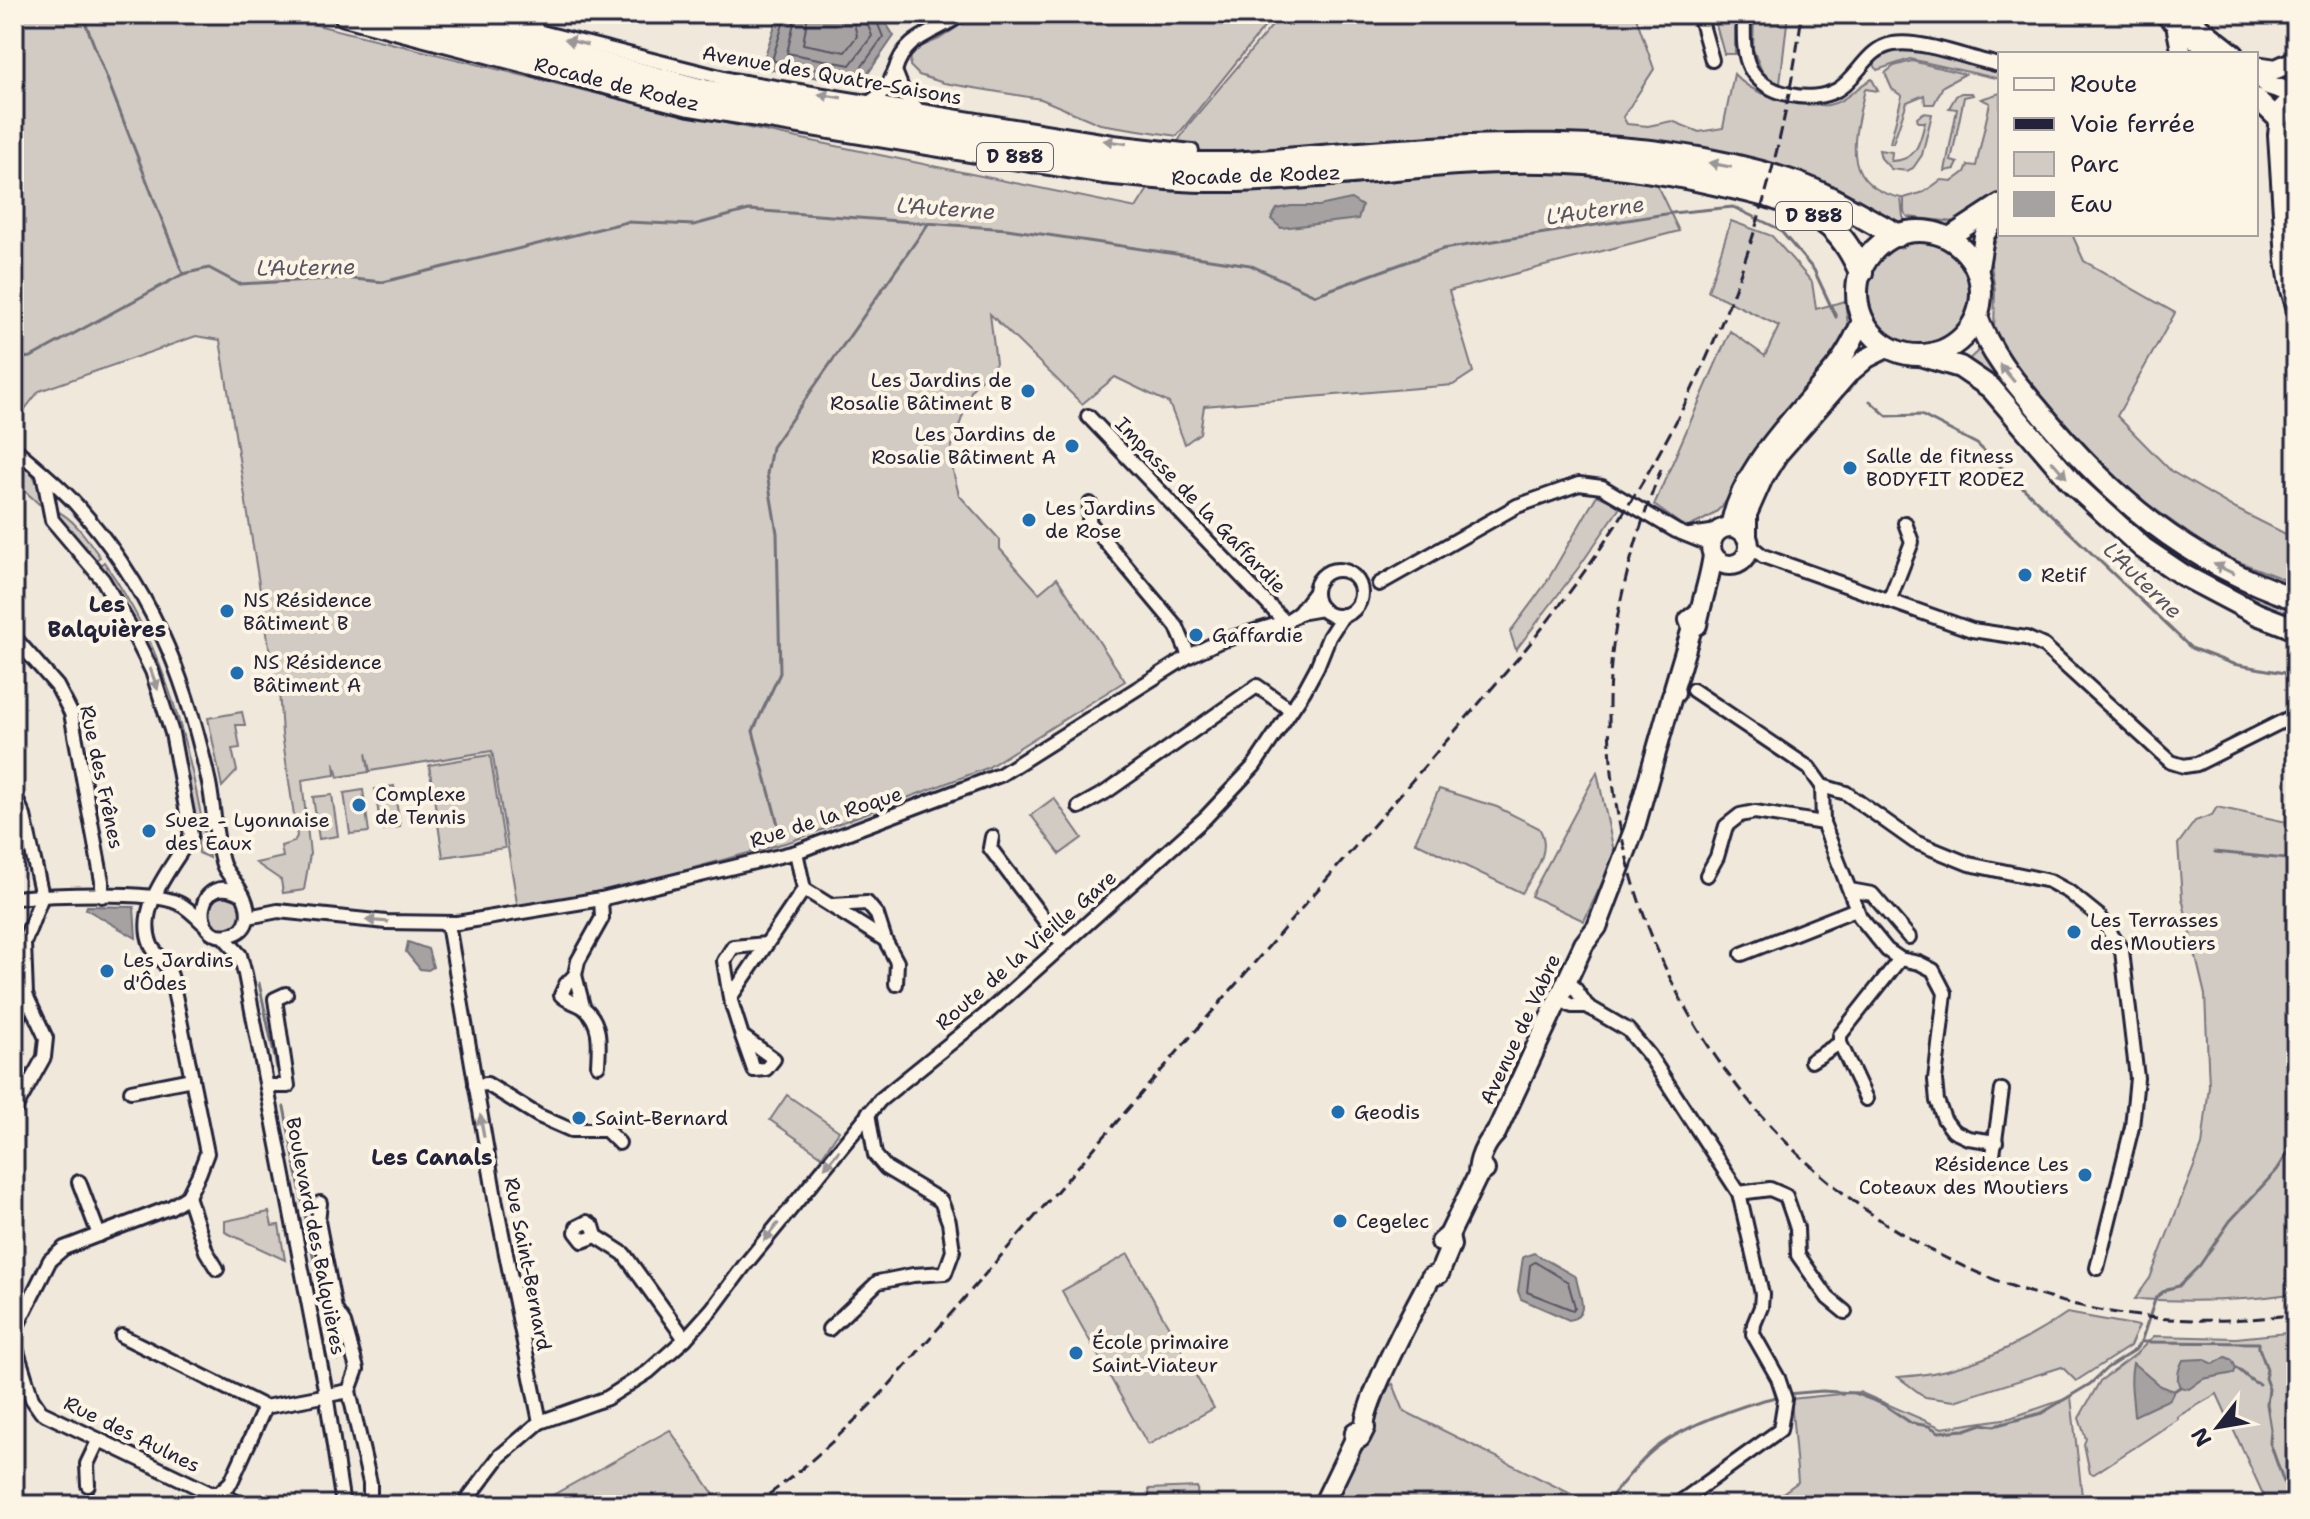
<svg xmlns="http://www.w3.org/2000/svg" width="2310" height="1519" viewBox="0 0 2310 1519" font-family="'Shantell Sans',sans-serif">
	<rect width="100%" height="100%" fill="#efe8db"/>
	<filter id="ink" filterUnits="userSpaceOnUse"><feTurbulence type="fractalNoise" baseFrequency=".0125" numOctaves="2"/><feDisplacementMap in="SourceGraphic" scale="16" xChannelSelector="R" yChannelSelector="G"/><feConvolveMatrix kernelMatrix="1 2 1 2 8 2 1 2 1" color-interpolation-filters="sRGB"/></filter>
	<g filter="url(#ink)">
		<g fill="#d1cbc3" stroke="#7a767f" stroke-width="2">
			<path d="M14 14H272L672 112 1136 208 1189 124 1282 14H1635L1654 69 1623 117 1627 124 1648 126 1672 121 1699 132 1723 128 1734 74C1753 95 1781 101 1809 103 1815 104 1823 106 1828 105 1846 102 1857 86 1872 79L1878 91 1865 89C1854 138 1838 184 1901 198L1903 217 1908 224 1890 222C1811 189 1722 138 1635 140L1679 231 1449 291 1473 372 1453 385 1204 406 1200 433 1185 444 1169 403 1115 377 1082 404 990 314 996 363 972 389 949 455 959 495 1000 540V549L1039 593 1057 578 1125 681 987 768 792 841 616 889 518 909 492 751 370 771 366 753 369 772 338 777 334 762 335 775 302 780 310 854 304 890 283 893 281 880 256 863 283 857 281 846 294 842 297 836 282 734 279 690H276L220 340 196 336 39 391 14 423Z"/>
			<polygon points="977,14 1275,14 1177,136 1100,124 1041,99 944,83 919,75 910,66 911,57 920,47 939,39"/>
			<polygon points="1713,14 1735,14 1735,54 1724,54"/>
			<polygon points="1754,14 1788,14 1780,84 1765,79 1753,49"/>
			<polygon points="1909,48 2000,70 2000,79 1910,59 1877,70 1873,62 1882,54"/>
			<polygon points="1912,61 1965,74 1943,86 1934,104 1925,104 1924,95 1907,102 1893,143 1890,143 1902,96 1892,89 1885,73 1894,66"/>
			<polygon points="1961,93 1972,93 1973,95 1964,97 1951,161 1958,163 1955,169 1945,171 1957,109 1949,108 1956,96"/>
			<polygon points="2000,93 2000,193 1964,220 1955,222 1908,217 1904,212 1904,198 1924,192 1941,180 1953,181 1965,172 1968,165 1976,166 1990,103 1981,99"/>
			<path d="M1923 113 1932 114 1922 155 1913 168 1907 171 1891 169 1881 158 1879 150 1892 152 1891 161C1916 161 1920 144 1925 122H1918L1917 118Z"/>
			<path d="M1731 221 1772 236 1812 282 1816 309 1845 301 1848 325 1844 342 1737 484C1722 511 1714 516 1686 528L1654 505 1730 331 1765 356 1779 326 1708 291Z"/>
			<polygon points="2000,226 2000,234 2072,234 2084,261 2175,313 2117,416 2171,471 2236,509 2296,539 2296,584 2216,553 2131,492 2090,453 2009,357 1994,332 1995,290 1990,259"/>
			<circle cx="1919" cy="294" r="53"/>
			<polygon points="1981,348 2087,477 2296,608 2296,621 2208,581 2124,524 1964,364"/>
			<polygon points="14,455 33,474 45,505 39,504 14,481"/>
			<polygon points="1597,495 1621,506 1579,567 1516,650 1510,632 1546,583"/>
			<path d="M55 510C75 519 87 539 100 557L94 561 58 516Z"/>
			<path d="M104 562C170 656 189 748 209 858L199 853 197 828 179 739 98 567Z"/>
			<polygon points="242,712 245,725 236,725 240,748 232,749 237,771 222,787 208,718"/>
			<polygon points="490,755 505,848 443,857 429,765"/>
			<polygon points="1597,772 1615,856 1584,921 1531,896"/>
			<polygon points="394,786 400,827 381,830 375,789"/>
			<path d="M1439 789 1497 807 1539 828C1553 850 1534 873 1522 893L1415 842Z"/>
			<polygon points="363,790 369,832 350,834 344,793"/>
			<polygon points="332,795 338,836 319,839 313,797"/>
			<polygon points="1054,798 1082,838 1060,854 1031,815"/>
			<path d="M2217 807 2296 824V1293C2242 1302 2189 1302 2135 1299L2150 1278 2202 1146 2209 1086 2205 995 2182 898 2178 844 2195 821 2212 815Z"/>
			<circle cx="225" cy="912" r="18"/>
			<polygon points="787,1095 839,1131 822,1156 770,1120"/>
			<polygon points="269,1212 272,1226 279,1225 285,1260 225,1232 225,1221"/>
			<polygon points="1128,1254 1214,1408 1148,1445 1062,1291"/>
			<path d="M2067 1313 2139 1326 2130 1346 2076 1381 2062 1367 1954 1401 1925 1397 1898 1377C1960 1374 2017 1348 2067 1313Z"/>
			<polygon points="2296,1332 2296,1505 2268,1505 2217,1394 2177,1417 2178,1419 2094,1474 2090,1473 2084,1444 2086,1439 2079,1418 2100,1381 2136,1354 2154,1336 2236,1338"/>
			<polygon points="1393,1384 1404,1411 1581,1499 1574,1505 1355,1505 1336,1495 1389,1386"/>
			<polygon points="1859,1392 1942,1428 2010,1418 2071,1397 2083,1505 1766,1505 1798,1482 1791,1399"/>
			<polygon points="670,1430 721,1505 535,1505"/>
			<polygon points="1197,1487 1198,1505 1150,1505 1149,1489"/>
		</g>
		<g fill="#a6a2a2" stroke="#716f79" stroke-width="2">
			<polygon points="781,14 880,14 894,36 860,85 761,68 778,16"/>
			<polygon points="1351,199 1362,206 1358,219 1281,228 1271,219 1277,209 1291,206 1319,206"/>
			<polygon points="87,906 134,907 136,938 86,909"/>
			<polygon points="408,942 428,949 433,967 428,970 420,969 406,952"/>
			<path d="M1534 1253 1576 1277C1578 1293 1592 1316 1569 1320L1521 1299 1518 1291 1523 1257Z"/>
			<path d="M2226 1357 2232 1360 2236 1368 2234 1373 2203 1379 2189 1389 2180 1387C2175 1378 2179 1368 2183 1360L2203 1359 2214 1364Z"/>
			<path d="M2133 1363 2160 1386 2174 1391 2170 1399 2134 1416C2133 1397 2129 1381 2133 1363Z"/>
		</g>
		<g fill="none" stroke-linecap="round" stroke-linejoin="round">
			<g stroke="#575564" stroke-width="2">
				<polyline points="786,14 773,57 774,61 855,76 883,37 874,14"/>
				<polyline points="796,14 787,53 850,65 872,36 864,14"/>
				<polyline points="808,14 803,44 845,52 857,36 852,14"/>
				<polygon points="1535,1262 1568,1282 1575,1307 1573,1310 1527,1292 1530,1265"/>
			</g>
			<g stroke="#716f79" stroke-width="3">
				<polyline points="82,14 183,274"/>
				<polyline points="14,359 31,357 183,274 209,268 239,284 344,278 383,282 627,222 694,225 749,210 1007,229 1250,265 1315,295 1443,249 1672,213 1733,207 1779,229 1814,270 1836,317"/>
				<polyline points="1870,401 1887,416 1921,415 1977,444 2191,648 2233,664 2296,675"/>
				<polyline points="780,832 753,731 780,673 777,533 767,474 772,447 928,224"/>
				<polyline points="2215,852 2296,860"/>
				<polyline points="259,983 277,1068"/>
				<polyline points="284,1107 315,1266 338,1360"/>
				<polyline points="2143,1342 2259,1343 2259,1348 2267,1369 2265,1378 2269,1389 2267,1404 2271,1429 2270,1443 2286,1488 2296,1501"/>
				<path d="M2236 1368C2245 1373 2249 1381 2259 1384"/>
				<polyline points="2174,1391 2180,1387"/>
				<polyline points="1787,1394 1822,1391 1854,1393 1883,1404 1911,1423 1929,1426 1939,1432 1965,1430 1982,1424 1994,1426 2042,1413 2090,1384 2107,1368 2135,1350 2141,1342 2156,1297 2167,1289 2179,1286 2200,1265 2230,1221 2277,1170 2296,1140"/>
				<path d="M1604 1505C1619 1488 1633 1469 1649 1454 1676 1428 1744 1404 1780 1396"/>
			</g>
			<g stroke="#22223b" stroke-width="18">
				<g id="street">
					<polyline points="469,14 732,80 1113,142 1192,151"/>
					<polyline points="527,14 539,33"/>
					<polyline points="1699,14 1712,60"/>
					<path d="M1744 14C1744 31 1742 52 1750 68 1765 96 1811 104 1837 90 1858 78 1867 48 1893 44 1922 39 1969 59 2000 65"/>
					<path d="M895 71C905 35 935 34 962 14"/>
					<polyline points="870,102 885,91 895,71 903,91 918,110"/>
					<polyline points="1088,416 1285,622"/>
					<path d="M14 448C34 465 55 482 73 501 150 586 185 672 209 783 213 802 217 853 224 867 229 876 237 884 241 892 251 908 252 931 229 935 189 943 195 867 243 895"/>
					<path d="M43 473 52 520 103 580 129 625 152 671 172 733 191 835C174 866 135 906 151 945 155 954 165 962 169 971 172 976 173 984 174 990L207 1153 199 1174 188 1196 171 1207 64 1248 50 1260 15 1330V1345L32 1399 41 1412 210 1493H219L231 1482 265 1407 349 1391"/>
					<polyline points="1090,504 1089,522 1177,627 1189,656"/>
					<polyline points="1690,535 1718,531"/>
					<polyline points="1748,544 1763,556 1972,630 2026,638 2044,646 2171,762 2184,766 2197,764 2289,718 2296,717"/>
					<circle cx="1338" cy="593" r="23"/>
					<polyline points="1379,584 1517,506 1579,484 1602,487 1676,531 1711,545"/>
					<polyline points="1315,592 1299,613 1322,609"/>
					<polyline points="1889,601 1912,542 1905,523"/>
					<polyline points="14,637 57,686 71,713 102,881 102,896"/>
					<polyline points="1693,690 1809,768 1822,786 1846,793 1915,842 1969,864 2049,881 2069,892 2100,917 2122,951 2137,1078 2132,1127 2097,1268"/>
					<polyline points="1822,786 1823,823 1860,917 1887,950 1900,959 1919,963 1933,970 1945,993 1935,1080 1937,1101 1944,1119 1953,1131 1968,1138 1996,1142"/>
					<polyline points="14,794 24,816 42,896 24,943 26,995 46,1038 44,1057 14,1111"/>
					<polyline points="1079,807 1106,792 1257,686 1291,710"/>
					<polyline points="992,837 990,848 1063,945"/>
					<polyline points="1707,875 1717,857 1726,826 1740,815 1755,812 1823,823"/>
					<polyline points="804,889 885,940 897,962 896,984"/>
					<polyline points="1850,890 1872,894 1909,937"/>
					<path d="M14 898C46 895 152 890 178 903 187 907 196 916 203 923"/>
					<polyline points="833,905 867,903 877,915 885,940"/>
					<polyline points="248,917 278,911 386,922 457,923 601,899 796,852 1000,775 1189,656 1218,642 1285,622 1299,613"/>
					<polyline points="448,924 496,1204 540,1422"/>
					<polyline points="223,936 240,955 245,974 326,1394 343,1505"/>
					<polyline points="1742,954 1856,909"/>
					<polyline points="575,975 583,1006"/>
					<polyline points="1566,982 1574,987 1587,1006"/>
					<polyline points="730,998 724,961 733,947 766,944"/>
					<polyline points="1558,998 1572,1006 1587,1006 1628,1030 1649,1055 1739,1193 1762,1294 1761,1307 1754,1324 1753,1334 1778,1378 1785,1399 1780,1430 1676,1505"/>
					<polyline points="17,1019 26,995"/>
					<polyline points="742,1036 754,1070 766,1069 774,1059 742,1036 730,998 804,889 796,852"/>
					<polyline points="1840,1043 1866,1099"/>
					<polyline points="1811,1061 1840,1043 1840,1035 1900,959"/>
					<path d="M598 1065C599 1045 602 1023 584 1008 577 1002 567 1002 561 995L566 984 575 975 578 961 602 918 601 899"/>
					<polyline points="475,1085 487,1084 539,1116 571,1130 606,1130 619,1143"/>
					<polyline points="267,1086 288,1086 275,999 286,994"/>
					<polyline points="131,1091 192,1079"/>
					<polyline points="1992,1162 2002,1090"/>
					<polyline points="79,1182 99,1235"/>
					<polyline points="1739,1193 1770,1189 1786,1196 1797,1228 1798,1255 1828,1298 1845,1312"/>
					<polyline points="188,1196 206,1251 217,1269"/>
					<polyline points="320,1203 318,1221 335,1309 344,1323 357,1369 349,1391 370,1483 370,1505"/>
					<polyline points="596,1236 583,1241 576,1232 577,1227 587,1222 593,1226 596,1236 624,1254 685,1339"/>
					<polyline points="829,1329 878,1282 913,1275 945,1273 953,1251 949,1222 941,1201 886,1168 875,1155 868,1113"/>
					<polyline points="122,1336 265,1407"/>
					<polyline points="88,1485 87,1464 98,1441"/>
					<polyline points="213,1505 219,1493 242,1505"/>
					<polyline points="463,1505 500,1456 540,1422 607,1398 648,1372 685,1339 712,1309 744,1266 880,1100 984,1016 1206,817 1254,766 1304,691 1317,667 1329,637 1343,615"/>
				</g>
			</g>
			<g stroke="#22223b" stroke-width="24">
				<g id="secondary">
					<polyline points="2164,14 2205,47"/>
					<polyline points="2183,14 2234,54"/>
					<polyline points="2176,25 2181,50 2179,54"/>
					<polyline points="2256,66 2276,69 2296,60"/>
					<polyline points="2256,74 2268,85 2296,94"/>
					<polyline points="2296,94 2281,110 2278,135 2286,259 2291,290 2296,306"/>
					<polyline points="2256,98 2279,120"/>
					<polyline points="1948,238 2000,204"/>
					<polyline points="1978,273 1984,236 2000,211"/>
					<path d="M1730 527C1743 463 1796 417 1835 368 1847 353 1855 336 1863 319"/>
					<circle cx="1730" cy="546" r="19"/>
					<polyline points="1747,538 1747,514 1763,478 1778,454 1848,374 1867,358 1889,347"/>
					<path d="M1697 625C1701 603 1710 579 1713 555"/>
					<path d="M1478 1175C1478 1160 1485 1144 1496 1133L1584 944 1597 927 1634 830 1672 696 1675 693 1674 688 1692 628 1689 620 1698 613"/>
					<polyline points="1441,1242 1449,1235 1478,1175 1485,1170"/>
					<path d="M1354 1441 1360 1438 1365 1428C1361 1407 1418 1301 1431 1277L1439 1274 1451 1245 1449 1235"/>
					<polyline points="1323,1505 1354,1441 1355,1432"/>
				</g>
			</g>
			<g stroke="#22223b" stroke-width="26">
				<g id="primary">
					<circle cx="1919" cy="293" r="62"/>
					<path d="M1977 317C1990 353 2012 379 2037 408 2110 497 2186 562 2296 599"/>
					<polyline points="1920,355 1960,367 1991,388 2074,485 2143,548 2183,575 2257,614 2296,629"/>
				</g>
			</g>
			<g stroke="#22223b" stroke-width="28">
				<g id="highway">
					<path d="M345 14 690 104 1104 172C1145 176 1185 181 1225 180 1332 179 1438 158 1545 161 1604 162 1662 171 1719 184 1757 192 1801 201 1831 227 1845 240 1853 255 1861 272"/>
					<path d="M408 14 704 91 1123 159 1194 164H1232C1416 151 1608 123 1788 181 1827 193 1861 217 1897 235"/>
				</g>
			</g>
			<use href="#street" stroke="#fcf5e5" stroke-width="12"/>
			<use href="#secondary" stroke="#fcf5e5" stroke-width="18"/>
			<use href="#primary" stroke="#fcf5e5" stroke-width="20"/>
			<use href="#highway" stroke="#fcf5e5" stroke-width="22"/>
			<g stroke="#22223b" stroke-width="3" stroke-dasharray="12 6" stroke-linecap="butt">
				<path d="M1661 469C1632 546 1609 624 1609 707 1607 1075 1928 1367 2296 1314"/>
				<path d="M754 1505C802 1472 843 1433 884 1391L1519 657C1677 465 1769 261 1802 14"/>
			</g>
		</g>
		<defs><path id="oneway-solid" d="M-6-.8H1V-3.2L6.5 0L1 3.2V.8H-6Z" transform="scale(2)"/></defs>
		<g fill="#9a9698">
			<use href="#oneway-solid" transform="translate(576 42) rotate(-166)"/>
			<use href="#oneway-solid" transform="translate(830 96) rotate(-171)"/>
			<use href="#oneway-solid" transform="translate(1115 142) rotate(-172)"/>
			<use href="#oneway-solid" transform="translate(1720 165) rotate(-169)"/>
			<use href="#oneway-solid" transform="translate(2007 373) rotate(-130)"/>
			<use href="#oneway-solid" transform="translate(2059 469) rotate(49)"/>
			<use href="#oneway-solid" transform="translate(2224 569) rotate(-154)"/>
			<use href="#oneway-solid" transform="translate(154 679) rotate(70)"/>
			<use href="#oneway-solid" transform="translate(377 921) rotate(-176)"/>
			<use href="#oneway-solid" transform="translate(482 1126) rotate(-100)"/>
			<use href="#oneway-solid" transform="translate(832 1159) rotate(130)"/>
			<use href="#oneway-solid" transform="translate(771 1232) rotate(129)"/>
		</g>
	</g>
	<g fill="#1f6fb2" stroke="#fcf5e5" stroke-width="3">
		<circle cx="1028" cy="391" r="8"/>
		<circle cx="1072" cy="446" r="8"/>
		<circle cx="1850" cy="468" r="8"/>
		<circle cx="1029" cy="520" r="8"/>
		<circle cx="2025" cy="575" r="8"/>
		<circle cx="227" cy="611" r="8"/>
		<circle cx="1196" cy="635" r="8"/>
		<circle cx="237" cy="673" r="8"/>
		<circle cx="359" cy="805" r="8"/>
		<circle cx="149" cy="831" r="8"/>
		<circle cx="2074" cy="932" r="8"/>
		<circle cx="107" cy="971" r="8"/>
		<circle cx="1338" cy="1112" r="8"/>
		<circle cx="579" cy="1118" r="8"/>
		<circle cx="2085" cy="1175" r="8"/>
		<circle cx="1340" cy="1221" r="8"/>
		<circle cx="1076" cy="1353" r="8"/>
	</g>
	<g text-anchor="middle" stroke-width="8" stroke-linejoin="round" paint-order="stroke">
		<g fill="#fcf5e5" stroke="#63616e" stroke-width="2">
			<rect x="977" y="143" width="76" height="28" rx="6"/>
			<rect x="1776" y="202" width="76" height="28" rx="6"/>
		</g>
		<g font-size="18" font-weight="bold" fill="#22223b">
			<text x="1015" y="163">D 888</text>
			<text x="1814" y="222">D 888</text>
		</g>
		<g font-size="20" fill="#22223b" stroke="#fcf5e5">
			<text transform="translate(832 75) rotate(10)" y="7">Avenue des Quatre-Saisons</text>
			<text transform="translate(617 84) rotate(14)" y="7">Rocade de Rodez</text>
			<text transform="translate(1256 175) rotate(-2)" y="7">Rocade de Rodez</text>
			<text transform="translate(1201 505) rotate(46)" y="7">Impasse de la Gaffardie</text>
			<text transform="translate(102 777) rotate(78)" y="7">Rue des Frênes</text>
			<text transform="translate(826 817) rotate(-18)" y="7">Rue de la Roque</text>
			<text transform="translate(1026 950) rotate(-41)" y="7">Route de la Vieille Gare</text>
			<text transform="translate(1520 1029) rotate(-65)" y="7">Avenue de Vabre</text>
			<text transform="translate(316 1236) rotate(79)" y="7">Boulevard des Balquières</text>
			<text transform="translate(528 1264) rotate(79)" y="7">Rue Saint-Bernard</text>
			<text transform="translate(132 1434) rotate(26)" y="7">Rue des Aulnes</text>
		</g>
		<g font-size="20" fill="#22223b" stroke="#fcf5e5" text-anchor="start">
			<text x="1012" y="387" text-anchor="end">Les Jardins de<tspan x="1012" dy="23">Rosalie Bâtiment B</tspan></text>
			<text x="1056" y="441" text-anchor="end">Les Jardins de<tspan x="1056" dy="23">Rosalie Bâtiment A</tspan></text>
			<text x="1866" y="463">Salle de fitness<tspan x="1866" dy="23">BODYFIT RODEZ</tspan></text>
			<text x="1045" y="515">Les Jardins<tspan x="1045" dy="23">de Rose</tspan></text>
			<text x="2041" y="582">Retif</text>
			<text x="243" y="607">NS Résidence<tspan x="243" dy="23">Bâtiment B</tspan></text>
			<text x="1212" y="642">Gaffardie</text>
			<text x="253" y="669">NS Résidence<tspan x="253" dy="23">Bâtiment A</tspan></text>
			<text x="375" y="801">Complexe<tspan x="375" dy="23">de Tennis</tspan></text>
			<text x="165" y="827">Suez - Lyonnaise<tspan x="165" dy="23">des Eaux</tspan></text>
			<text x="2090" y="927">Les Terrasses<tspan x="2090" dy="23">des Moutiers</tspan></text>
			<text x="123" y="967">Les Jardins<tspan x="123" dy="23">d'Ôdes</tspan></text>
			<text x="1354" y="1119">Geodis</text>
			<text x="595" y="1125">Saint-Bernard</text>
			<text x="2069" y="1171" text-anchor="end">Résidence Les<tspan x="2069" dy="23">Coteaux des Moutiers</tspan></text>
			<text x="1356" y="1228">Cegelec</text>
			<text x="1092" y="1349">École primaire<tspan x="1092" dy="23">Saint-Viateur</tspan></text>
		</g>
		<g font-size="22" font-style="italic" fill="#575564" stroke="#fcf5e5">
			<text transform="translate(946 208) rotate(4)" y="8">L'Auterne</text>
			<text transform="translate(1595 210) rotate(-8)" y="8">L'Auterne</text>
			<text transform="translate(306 267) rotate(-1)" y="8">L'Auterne</text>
			<text transform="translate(2143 580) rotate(44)" y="8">L'Auterne</text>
		</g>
		<g font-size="22" font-weight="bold" fill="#22223b" stroke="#fcf5e5">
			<text x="107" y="612">Les<tspan x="107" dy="25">Balquières</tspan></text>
			<text x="432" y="1165">Les Canals</text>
		</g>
	</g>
	<rect width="2310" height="1519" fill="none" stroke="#fcf5e5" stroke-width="48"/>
	<rect x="24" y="24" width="2262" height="1471" fill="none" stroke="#22223b" stroke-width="3" filter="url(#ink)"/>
	<rect x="1998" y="52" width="260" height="184" fill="#fcf5e5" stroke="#a5a1a1" stroke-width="2"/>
	<rect x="2014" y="78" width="40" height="12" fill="#fcf5e5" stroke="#a5a1a1" stroke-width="2"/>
	<text x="2070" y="92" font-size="24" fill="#22223b">Route</text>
	<rect x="2014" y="118" width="40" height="12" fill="#22223b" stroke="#a5a1a1" stroke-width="2"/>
	<text x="2070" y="132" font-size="24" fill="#22223b">Voie ferrée</text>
	<rect x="2014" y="152" width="40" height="24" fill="#d1cbc3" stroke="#a5a1a1" stroke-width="2"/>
	<text x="2070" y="172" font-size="24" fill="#22223b">Parc</text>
	<rect x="2014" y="192" width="40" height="24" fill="#a6a2a2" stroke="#a5a1a1" stroke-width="2"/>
	<text x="2070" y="212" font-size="24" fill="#22223b">Eau</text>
	<g transform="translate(2218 1427) rotate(239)" stroke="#fcf5e5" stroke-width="6" paint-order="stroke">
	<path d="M0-6L14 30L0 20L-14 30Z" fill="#22223b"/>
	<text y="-12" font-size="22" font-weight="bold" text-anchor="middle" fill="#22223b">N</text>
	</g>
</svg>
